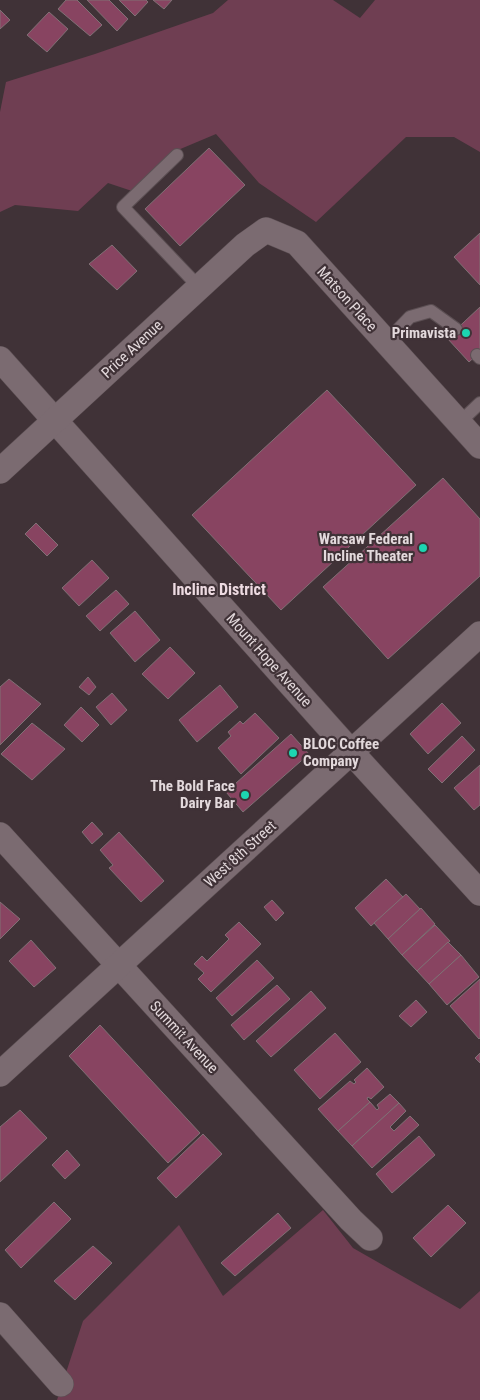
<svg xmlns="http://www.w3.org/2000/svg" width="480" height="1400" viewBox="0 0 480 1400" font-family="'Roboto Condensed',sans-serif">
	<rect width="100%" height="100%" fill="#403237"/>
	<g fill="#6f3e52">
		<polygon points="228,0 333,0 360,18 375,0 480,0 480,152 454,137 406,137 316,222 259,183 216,134 178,150 132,191 108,183 78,211 15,205 0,212 0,112 6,82 95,54 213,13"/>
		<polygon points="323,1210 353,1248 460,1309 480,1291 480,1400 57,1400 83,1321 179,1225 223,1296"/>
	</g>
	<g fill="#884461" stroke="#807075">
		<polygon points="66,0 77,0 102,25 90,36 58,9"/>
		<polygon points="87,0 109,0 128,19 117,31"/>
		<polygon points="119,0 146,0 148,2 135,16"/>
		<polygon points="153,0 172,0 164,9"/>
		<polygon points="0,10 10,20 0,29"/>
		<polygon points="49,12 68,29 47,52 27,35"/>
		<polygon points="209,148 245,185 180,246 145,209"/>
		<polygon points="480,233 480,285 454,257"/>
		<polygon points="112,245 137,271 117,290 89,264"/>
		<polygon points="480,307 480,352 469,362 447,338"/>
		<polygon points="327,390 416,485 281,610 192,515"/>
		<polygon points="443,478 480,519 480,576 388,659 323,587"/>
		<polygon points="36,523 58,545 47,556 25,534"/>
		<polygon points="92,560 109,578 79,606 62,588"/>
		<polygon points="116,590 129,604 100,631 86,616"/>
		<polygon points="135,611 160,640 135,662 110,633"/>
		<polygon points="170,647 195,673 168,699 142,674"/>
		<polygon points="88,677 96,687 89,695 79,687"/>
		<polygon points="9,679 41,704 0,745 0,687"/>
		<polygon points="220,685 238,707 197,742 179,720"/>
		<polygon points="112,693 127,710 111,725 96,707"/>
		<polygon points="442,703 461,723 428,754 410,734"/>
		<polygon points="81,707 99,725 82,742 64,725"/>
		<polygon points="255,713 279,738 241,774 218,748 231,736 228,732 240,721 243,724"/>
		<polygon points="32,723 65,749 32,780 1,754"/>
		<polygon points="291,734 309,754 243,812 226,792"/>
		<polygon points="462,736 475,750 442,783 428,769"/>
		<polygon points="480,765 480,805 474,810 454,788"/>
		<polygon points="92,822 103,834 92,844 82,832"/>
		<polygon points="119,832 164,881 141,902 109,868 113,865 100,850"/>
		<polygon points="386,879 403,897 371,926 355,908"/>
		<polygon points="406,894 420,909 388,939 374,923"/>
		<polygon points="272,900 284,913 276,921 264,907"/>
		<polygon points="0,902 20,919 0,939"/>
		<polygon points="421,908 435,924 402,955 388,939"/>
		<polygon points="239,922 261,944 211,992 198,979 204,973 194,964 202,956 207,961 229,939 225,935"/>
		<polygon points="435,925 450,941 417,971 402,955"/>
		<polygon points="31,940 56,968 34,987 9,961"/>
		<polygon points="448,942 461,955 429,984 417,971"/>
		<polygon points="461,955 479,977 447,1005 429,984"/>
		<polygon points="257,960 274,978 232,1016 216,998"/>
		<polygon points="480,979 480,1038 479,1039 450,1006"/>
		<polygon points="277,985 290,999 244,1040 231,1025"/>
		<polygon points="311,991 326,1008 271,1057 256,1041"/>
		<polygon points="416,1000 427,1012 411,1027 399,1016"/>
		<polygon points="100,1025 200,1133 168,1163 69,1056"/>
		<polygon points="335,1033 361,1062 320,1099 294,1070"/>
		<polygon points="480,1053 480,1063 475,1058"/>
		<polygon points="367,1068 384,1087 371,1099 368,1097 367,1099 370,1102 338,1131 318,1109 350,1081 354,1084 356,1082 354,1080"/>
		<polygon points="390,1094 399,1103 352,1146 338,1131 370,1102 377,1110 379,1108 377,1105"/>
		<polygon points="399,1103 406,1111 390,1127 394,1131 410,1116 419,1125 372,1168 352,1146"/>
		<polygon points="20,1110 47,1138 0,1182 0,1127"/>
		<polygon points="203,1134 222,1154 176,1198 157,1178"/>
		<polygon points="419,1136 435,1155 392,1193 376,1174"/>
		<polygon points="67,1150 80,1165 65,1179 52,1165"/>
		<polygon points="54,1202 71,1219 21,1268 5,1250"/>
		<polygon points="448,1205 466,1223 431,1257 413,1238"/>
		<polygon points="278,1213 291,1228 235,1276 221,1263"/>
		<polygon points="93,1246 112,1263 75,1300 54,1281"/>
	</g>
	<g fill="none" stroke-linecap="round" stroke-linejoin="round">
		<g stroke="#5b4f53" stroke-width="14">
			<g id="lane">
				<polyline points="177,155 123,207 199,287"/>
				<polyline points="386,342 410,317 431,311 456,329"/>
				<polyline points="477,355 480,358"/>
				<polyline points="459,423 480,403"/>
			</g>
		</g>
		<g stroke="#5b4f53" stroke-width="26">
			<g id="street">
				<polyline points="0,359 352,753 480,893"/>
				<polyline points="0,471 245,245 266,230 297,243 480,446"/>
				<polyline points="0,835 351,1220 370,1238"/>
				<polyline points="0,1074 480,634"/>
				<polyline points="0,1315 61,1384"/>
			</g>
		</g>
		<use href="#lane" stroke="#7b6b71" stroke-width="12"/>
		<use href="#street" stroke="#7b6b71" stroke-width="25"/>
	</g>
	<g fill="#1cd5b1" stroke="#403237" stroke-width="2">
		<circle cx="466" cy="333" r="5"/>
		<circle cx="423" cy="548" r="5"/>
		<circle cx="293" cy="753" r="5"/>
		<circle cx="245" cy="795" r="5"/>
	</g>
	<g text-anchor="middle" stroke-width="4.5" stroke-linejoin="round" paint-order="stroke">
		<g font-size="15" fill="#e3d9dc" stroke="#403237">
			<text transform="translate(347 299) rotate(48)" y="5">Matson Place</text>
			<text transform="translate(132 349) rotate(-43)" y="5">Price Avenue</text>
			<text transform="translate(269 660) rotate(48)" y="5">Mount Hope Avenue</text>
			<text transform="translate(240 854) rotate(-42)" y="5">West 8th Street</text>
			<text transform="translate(184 1037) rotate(47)" y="5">Summit Avenue</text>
		</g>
		<g font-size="15" font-weight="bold" fill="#e3d9dc" stroke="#403237" text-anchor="end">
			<text x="456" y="338">Primavista</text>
			<text x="413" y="544">Warsaw Federal<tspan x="413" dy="17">Incline Theater</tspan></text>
			<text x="303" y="749" text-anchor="start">BLOC Coffee<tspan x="303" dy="17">Company</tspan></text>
			<text x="235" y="791">The Bold Face<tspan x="235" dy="17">Dairy Bar</tspan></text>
		</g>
		<g font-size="16" font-weight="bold" fill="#eedbe2" stroke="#403237">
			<text x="219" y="595">Incline District</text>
		</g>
	</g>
</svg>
